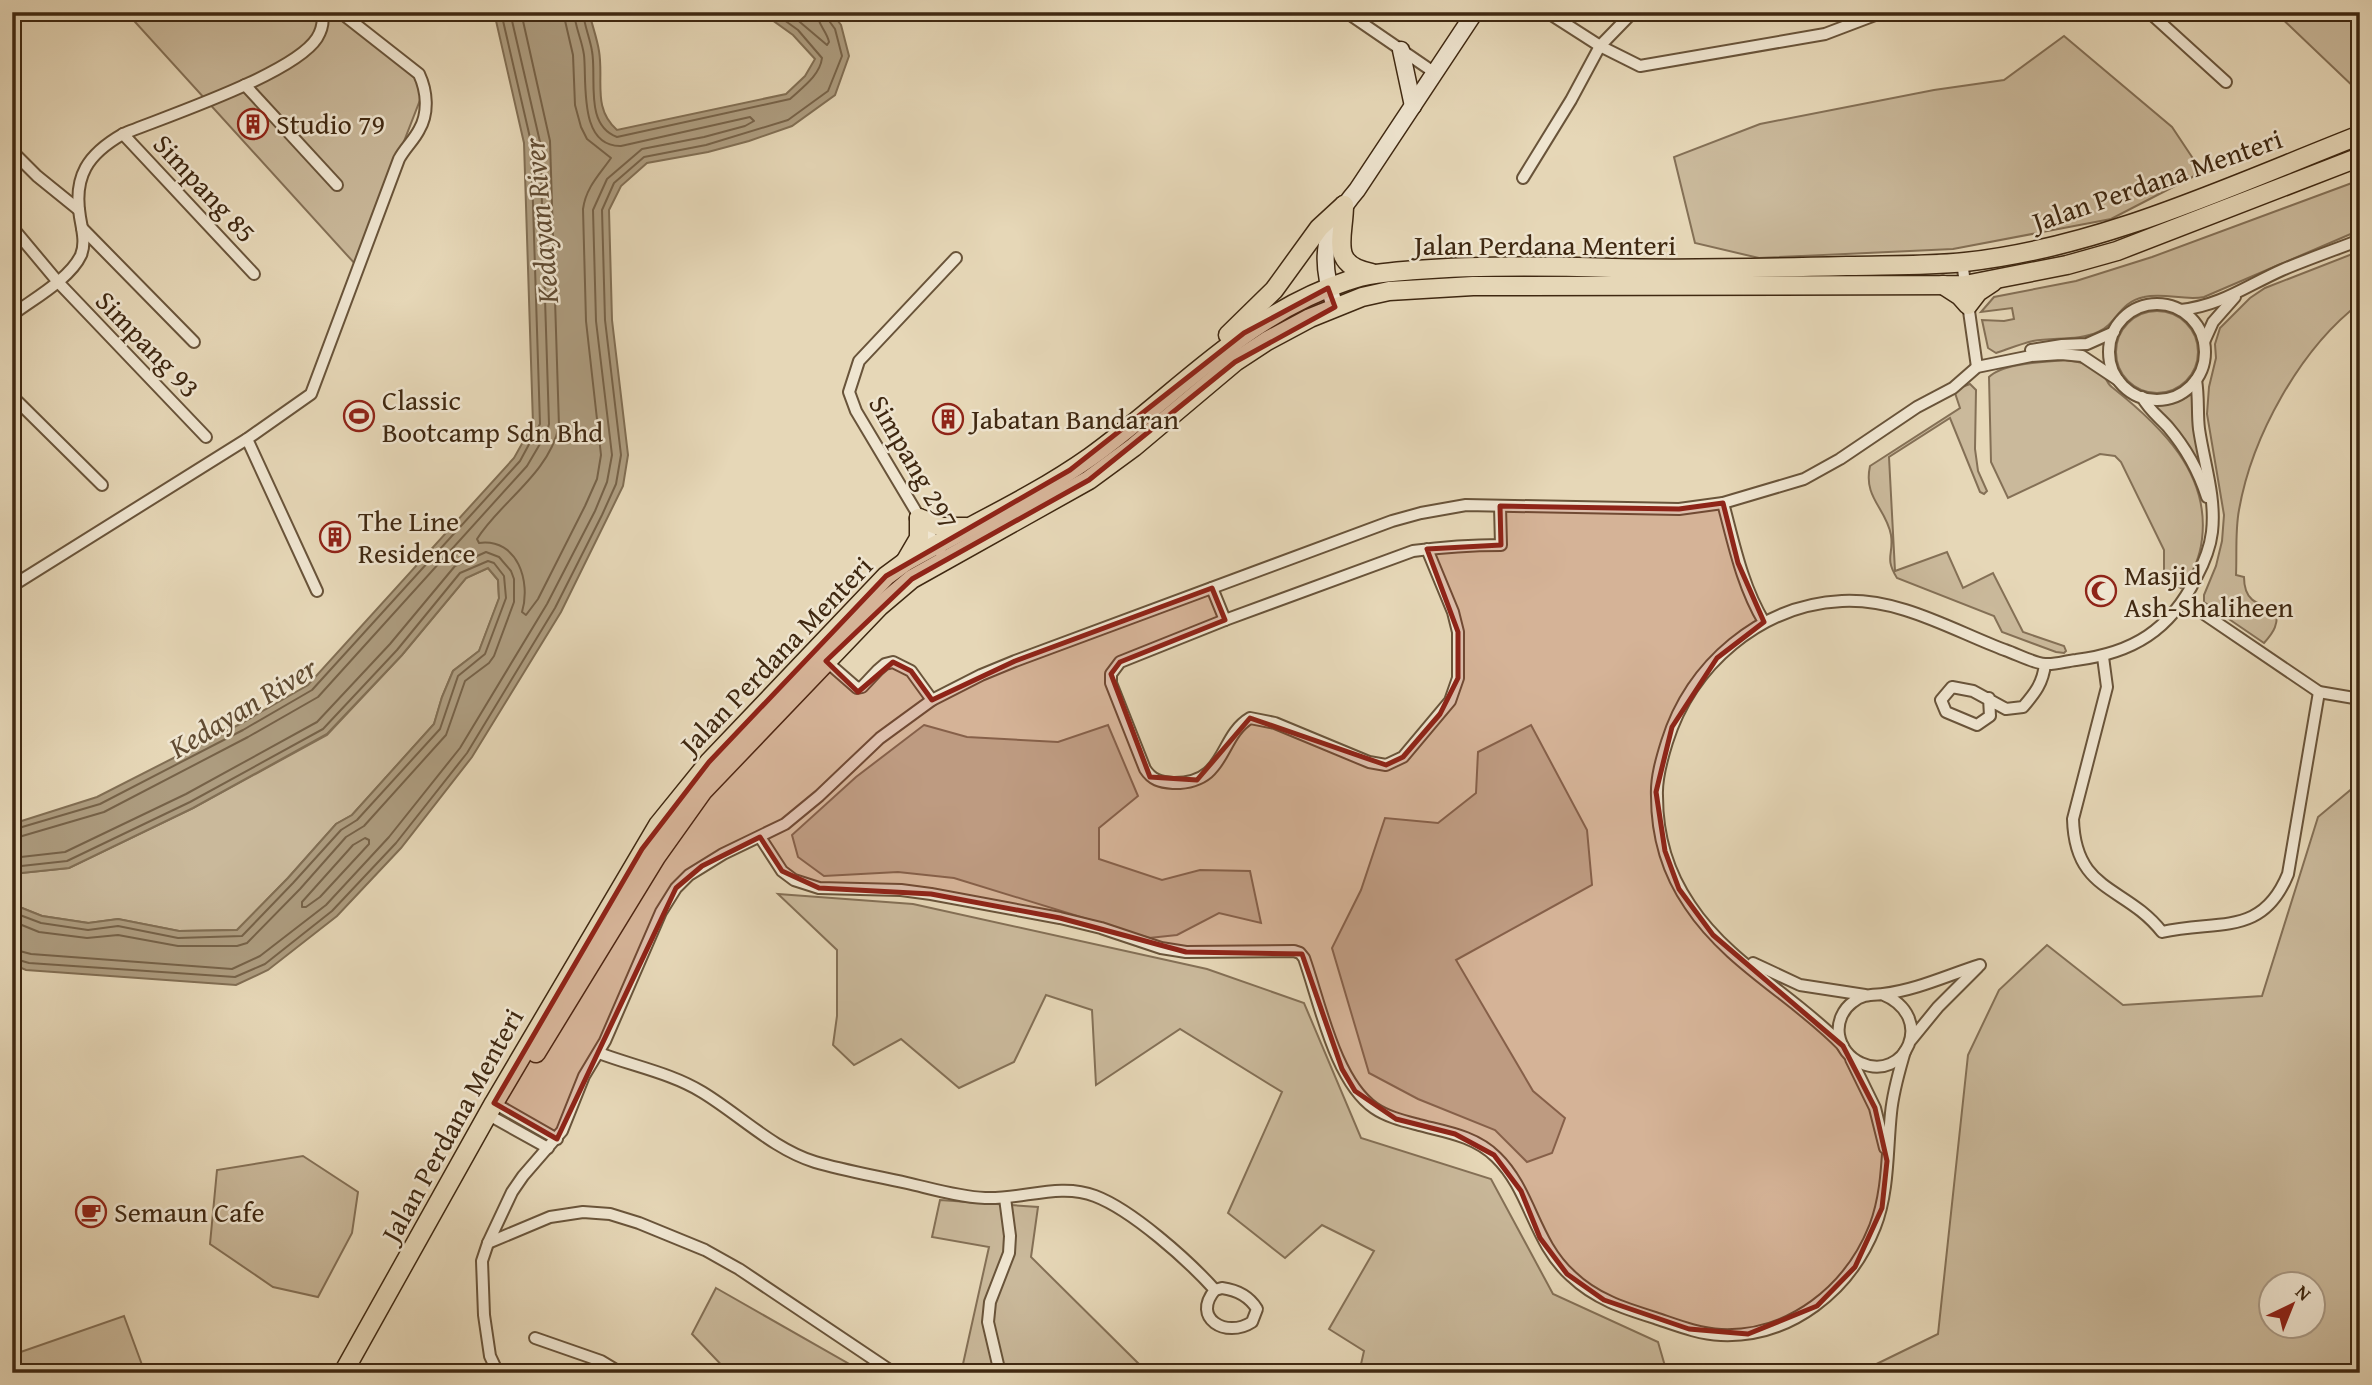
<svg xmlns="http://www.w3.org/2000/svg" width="2372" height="1385" viewBox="0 0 2372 1385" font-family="'Gentium Book Plus',serif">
	<rect width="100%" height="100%" fill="#e6d7b7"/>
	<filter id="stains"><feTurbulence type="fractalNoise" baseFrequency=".00286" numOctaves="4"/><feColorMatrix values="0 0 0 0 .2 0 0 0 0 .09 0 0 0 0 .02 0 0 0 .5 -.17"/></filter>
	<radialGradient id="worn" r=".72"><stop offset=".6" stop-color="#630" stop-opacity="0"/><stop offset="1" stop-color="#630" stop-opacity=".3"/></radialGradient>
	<g fill="#cab99b" stroke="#847056" stroke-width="2" fill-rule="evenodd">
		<polygon points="126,12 338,12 427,82 356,265"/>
		<polygon points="2275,12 2360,12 2360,90 2358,91"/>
		<polygon points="2064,36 2172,127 2202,172 2111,219 1953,249 1759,258 1695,243 1674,157 1760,124 1934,90 2004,80"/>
		<path d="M2360 180V230L2204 297C2184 301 2164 292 2144 297 2119 302 2116 325 2098 332 2079 341 2053 337 2033 341 2020 344 2008 349 1996 353L1988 348 1982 320 2004 321 2014 319 2012 308 1981 312 1994 297 2076 281 2152 257Z"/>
		<path d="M2360 251V303C2300 349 2252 436 2239 510 2235 531 2237 554 2236 575L2244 577C2244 599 2255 605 2276 608 2279 624 2274 632 2264 643L2204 602V595L2216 566 2222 541 2224 515 2207 414 2209 387 2216 358 2215 344 2220 328 2250 298 2265 288Z"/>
		<circle cx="2157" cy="352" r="41"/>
		<path d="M2065 360C2079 362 2094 364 2104 376 2107 380 2108 385 2113 388 2161 426 2210 473 2202 539 2200 556 2193 575 2181 588L2172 584 2164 575V550L2121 462 2115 456 2100 454 2008 498 1991 462 1989 377C2002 363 2045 362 2065 360Z"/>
		<path d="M1970 384 1976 390 1975 449 1978 471 1987 491 1984 494 1980 492 1950 418 1889 457 1895 571 1947 552 1963 588 1993 573 2023 632 2064 646 2066 651 2064 653 2056 652 2002 632 1994 616 1897 578C1884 557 1894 555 1891 535 1886 508 1863 498 1870 466L1960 408 1954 390Z"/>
		<path d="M2194 392 2193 415 2201 467 2177 431 2154 406C2170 405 2181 402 2194 392Z"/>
		<polygon points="488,568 498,580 499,599 479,651 453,671 442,697 434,724 352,815 336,824 288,878 237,930 179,931 118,919 89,923 42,916 12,904 12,874 69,868 193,808 327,735 402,655 466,578"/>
		<polygon points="924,725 967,737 1058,742 1108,725 1138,796 1099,828 1099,859 1162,880 1200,870 1250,871 1261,923 1219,913 1177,935 1149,938 954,878 898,872 824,876 798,857 792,835 856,777"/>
		<polygon points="1531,725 1587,830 1592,885 1456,960 1533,1091 1565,1118 1552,1153 1527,1162 1495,1130 1418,1099 1369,1073 1332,948 1361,890 1385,818 1438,823 1476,793 1478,752"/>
		<path d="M2360 782V1373H1858L1938 1334 1968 1055 1999 990 2047 945 2123 1005 2262 996 2318 817ZM2270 1284H2312V1326H2270Z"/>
		<polygon points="778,894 913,904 1207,969 1304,1003 1361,1138 1491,1179 1553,1294 1658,1342 1667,1373 1359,1373 1364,1351 1329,1329 1374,1251 1322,1225 1285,1258 1228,1213 1282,1092 1180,1029 1096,1085 1092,1010 1046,995 1014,1062 959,1088 901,1039 854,1065 833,1045 837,1016 837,950"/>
		<polygon points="303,1156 358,1192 352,1233 318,1297 273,1287 210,1244 217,1170"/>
		<polygon points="940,1200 1038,1207 1031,1257 1141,1366 1166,1373 961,1373 989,1247 932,1237"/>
		<polygon points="716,1288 865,1373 729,1373 692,1334"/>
		<polygon points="124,1316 145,1373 12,1373 12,1355"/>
	</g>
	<path fill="#ad9c7f" stroke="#816e53" stroke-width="2" d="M494 12H589C592 25 597 38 599 51 604 80 592 108 617 130L786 94 805 76 815 59 793 35 761 12H831L841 25 849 56 835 95 792 126 749 141 708 152 647 163 621 186 609 210 612 320 628 455 623 486 561 612 472 757 401 848 337 916 268 970 236 985 26 970 12 964V904L42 916 88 923 118 919 179 931 237 930 288 878 336 824 352 815 434 724 442 697 453 671 479 651 499 598 498 580 488 568 466 578 402 655 327 734 193 808 69 868 12 874V824L97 797 240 724 308 685 514 458 533 424 524 143Z"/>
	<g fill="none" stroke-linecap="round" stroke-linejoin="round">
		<g stroke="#766248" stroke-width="2">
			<path d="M521 12 550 141 559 426C549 474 500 502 477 539L479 543C518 538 531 582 522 612L526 615 538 599 585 506 597 479 601 455 586 321 583 209C586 187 600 174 611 158L587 139 581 127 575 105 573 55 563 12"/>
			<path d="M583 12C584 25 590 38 592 51 597 78 584 125 617 137L790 99C803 87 820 75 822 58L798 30 773 12"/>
			<path d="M788 12 827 45 829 42C827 31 817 24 817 12"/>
			<polyline points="12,830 100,804 243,730 312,690 520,461 540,424 531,142 501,12"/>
			<polygon points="365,838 369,840 369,844 320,897 306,907 302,907 302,902 353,845"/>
			<polyline points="12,839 104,812 248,737 318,697 527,466 547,432 549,424 540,142 510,12"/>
			<polyline points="12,858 65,852 186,794 317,722 390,644 455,566 486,552 499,557 511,571 514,579 514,602 494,656 489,663 465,681 446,735 364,826 346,837 300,889 247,943 237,946 178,946 118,935 87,938 39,932 12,921"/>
			<polyline points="12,867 67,861 190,802 323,729 397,650 460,573 488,561 494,563 504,576 506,598 485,654 458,676 440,729 357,820 341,830 293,883 242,936 178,938 118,926 88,930 41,923 12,912"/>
			<path d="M12 949 31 954 232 969 260 956 326 905 389 837 460 748 547 604 595 511 607 482 612 455 596 321 593 210 607 179 642 149 704 137 745 126 754 121 750 117 621 146C578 147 587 81 584 55 582 40 575 27 574 12"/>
			<polyline points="12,958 29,963 235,977 265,964 332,911 396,843 467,753 555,608 602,515 616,484 621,455 605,320 602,210 614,183 644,157 706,145 788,120 828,91 842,56 835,29 827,18 826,12"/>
		</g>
		<g stroke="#69543a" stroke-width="14">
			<g id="street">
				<polyline points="1346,12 1435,73"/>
				<polyline points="1547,12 1600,46 1640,66 1825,34 1883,12"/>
				<polyline points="2149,12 2226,82"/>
				<polyline points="245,85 337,185"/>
				<polyline points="123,134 254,274"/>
				<polyline points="12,151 37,176 79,210"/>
				<polyline points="1523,178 1571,100 1600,46 1633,12"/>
				<polyline points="12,227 58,282 206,437"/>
				<polyline points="82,228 194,342"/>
				<polyline points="1962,262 1977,367"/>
				<circle cx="2157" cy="352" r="48"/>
				<path d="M2181 310C2222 305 2246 286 2282 270 2308 259 2334 250 2360 240"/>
				<path d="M12 315C33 299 70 279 81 255 86 243 82 229 80 217 73 176 88 154 123 134 167 116 294 74 317 38 322 30 324 22 322 12"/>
				<polyline points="2204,342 2213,322 2235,297"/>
				<polyline points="2031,350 2062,345 2087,344 2114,332"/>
				<polyline points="12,396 102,485"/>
				<path d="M2142 397C2149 410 2159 417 2168 427 2185 447 2199 472 2207 497"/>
				<polyline points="247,439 317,591"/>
				<path d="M1723 503C1734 544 1742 585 1764 622"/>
				<path d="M1427 549 1453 612 1458 632V678L1450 701 1403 757 1386 765 1369 762 1275 723 1250 718C1218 737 1227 784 1173 783 1160 782 1152 780 1145 769L1111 683V674L1120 662 1225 620 1413 551C1443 547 1472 545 1501 545L1500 506"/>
				<polyline points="945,560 856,411 849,392 859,361 956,258"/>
				<path d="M12 586 247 439 311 394 399 159C405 148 414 140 419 130 429 113 427 91 419 74L340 12"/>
				<polyline points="1212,588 1225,620"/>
				<polyline points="2185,601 2319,692 2360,699"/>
				<path d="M2103 657 2107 687 2073 819C2075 893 2125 885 2162 932 2217 919 2262 938 2288 874L2319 692"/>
				<polyline points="826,661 857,688 862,687 878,670 885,664 893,662 911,671 932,700"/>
				<path d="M1989 698 1990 716 1977 725 1946 712 1941 700 1952 687 1973 691 2006 709 2023 707C2035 693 2043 683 2045 664"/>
				<path d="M760 837 782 871 794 880 819 888 901 890 931 894 1060 918 1101 928 1161 948 1186 952 1294 951 1300 953 1304 958C1320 1003 1335 1081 1374 1108 1387 1117 1404 1121 1419 1125 1446 1132 1475 1136 1496 1157 1531 1191 1533 1242 1571 1276 1595 1299 1623 1308 1655 1318 1676 1325 1698 1334 1721 1335 1791 1338 1850 1290 1875 1227 1889 1191 1887 1151 1891 1113 1893 1091 1899 1072 1905 1051"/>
				<polyline points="1753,963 1800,985 1865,995"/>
				<path d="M1882 994C1938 1017 1904 1083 1861 1063 1849 1058 1841 1047 1839 1035 1837 1022 1843 1009 1853 1002 1862 994 1872 995 1883 994 1917 990 1948 975 1980 965"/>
				<polyline points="1911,1040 1938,1007 1978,967"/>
				<path d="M1843 1046C1795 996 1729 964 1690 905 1668 873 1657 835 1657 796 1656 778 1662 758 1667 742 1691 665 1760 605 1842 601 1900 598 1952 630 2005 650 2017 654 2033 663 2045 664 2055 665 2066 661 2076 660 2133 653 2170 630 2196 578 2204 563 2210 549 2212 532 2216 497 2204 463 2199 429 2197 413 2199 397 2196 380"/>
				<path d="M599 1053C633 1066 671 1073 702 1092 740 1115 773 1149 815 1162 845 1171 877 1176 907 1183 933 1189 959 1197 985 1198 1021 1200 1060 1182 1095 1196 1132 1210 1188 1260 1215 1290"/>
				<polyline points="1851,1059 1875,1108 1885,1148"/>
				<polyline points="494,1103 557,1139"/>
				<polyline points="487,1114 548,1148"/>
				<polyline points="488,1243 550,1217 583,1212 610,1214 639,1223 705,1250 739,1269 894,1373"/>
				<path d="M1222 1288C1237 1290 1249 1296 1257 1309L1252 1322C1226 1339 1191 1318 1215 1290Z"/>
				<polyline points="535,1338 601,1361 621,1373"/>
				<polyline points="498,1373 490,1356 484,1315 482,1261 488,1243 512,1192 523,1176 562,1131 584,1076 605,1041 661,912 676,888 689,875 723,854 785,824 819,796 880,738 932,700 981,675 1015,661 1392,521 1421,513 1466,505 1679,509 1723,503 1804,479 1840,459 1917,407 1953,388 1977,367 2031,356 2061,354 2082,356 2118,380"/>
				<polyline points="1000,1373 988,1322 990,1302 1009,1253 1010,1236 1005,1198"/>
			</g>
		</g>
		<g stroke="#3f2811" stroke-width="19">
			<g id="secondary">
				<polyline points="1401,50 1413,106"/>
				<path d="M1335 307C1318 257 1323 230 1357 190L1475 12"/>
			</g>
		</g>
		<g stroke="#3f2811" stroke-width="21">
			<g id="primary">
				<path d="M1344 205C1344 238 1328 265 1372 273"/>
				<polyline points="1943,285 1960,296 1968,305 1978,292 1993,282"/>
				<polyline points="1228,335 1274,290 1319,228 1344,205"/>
				<polyline points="919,518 942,527 966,527"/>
				<polyline points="905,562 919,538 919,518"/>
				<polyline points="536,1053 656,857 703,791 879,607 912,579 1089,480 1134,447 1235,362 1267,341 1310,318 1362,297 1389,291 1473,286 1965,285 2067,265 2117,251 2360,157"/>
				<path d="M343 1373 494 1103 658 825 709 762 886 576 905 562C966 527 1032 498 1090 457 1174 397 1245 314 1347 281 1369 273 1393 272 1416 270 1482 265 1547 266 1612 268 1691 270 1769 268 1848 266 1887 265 1927 266 1965 262 2103 247 2232 185 2360 135"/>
			</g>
		</g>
		<use href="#street" stroke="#efe5d0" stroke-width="10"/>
		<use href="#secondary" stroke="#efe5d0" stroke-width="16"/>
		<use href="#primary" stroke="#e6d7b7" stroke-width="18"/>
	</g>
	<path fill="#8f2418" fill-opacity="0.2" stroke="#8f2418" stroke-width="5" stroke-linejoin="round" d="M1328 288 1335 307 1235 362 1089 480 912 579 826 661 858 692 893 662 911 671 932 700 1015 661 1212 588 1225 620 1120 662 1111 674 1150 777 1197 780 1250 718 1386 765 1403 757 1440 714 1458 678V632L1427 549 1501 545 1500 506 1679 509 1723 503 1738 563 1764 622 1717 658 1672 727 1656 792 1665 851 1679 889 1713 935 1843 1046 1875 1108 1887 1161 1882 1208 1855 1267 1817 1306 1748 1334 1689 1329 1604 1300 1567 1274 1540 1238 1521 1191 1494 1155 1455 1134 1396 1119 1355 1091 1342 1069 1302 954 1186 952 1060 918 931 894 819 888 782 871 760 837 702 866 676 888 557 1139 494 1103 642 849 709 762 886 576 1070 470 1244 333Z"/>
	<defs>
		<g id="building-ring" transform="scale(1.575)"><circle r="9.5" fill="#efe5d0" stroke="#8f2418" stroke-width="1.5"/><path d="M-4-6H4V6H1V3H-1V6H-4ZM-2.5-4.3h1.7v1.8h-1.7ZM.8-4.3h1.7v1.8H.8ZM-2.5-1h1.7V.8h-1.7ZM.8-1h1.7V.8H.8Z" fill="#8f2418"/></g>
		<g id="stadium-ring" transform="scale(1.575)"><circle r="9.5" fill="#efe5d0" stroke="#8f2418" stroke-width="1.5"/><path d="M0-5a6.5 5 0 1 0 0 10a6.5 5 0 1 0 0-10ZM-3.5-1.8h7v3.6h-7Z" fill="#8f2418"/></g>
		<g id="mosque-ring" transform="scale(1.575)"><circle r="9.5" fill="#efe5d0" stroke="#8f2418" stroke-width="1.5"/><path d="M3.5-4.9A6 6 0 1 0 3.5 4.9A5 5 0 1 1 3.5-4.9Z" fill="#8f2418"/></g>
		<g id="cafe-ring" transform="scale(1.575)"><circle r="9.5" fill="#efe5d0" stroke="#8f2418" stroke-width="1.5"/><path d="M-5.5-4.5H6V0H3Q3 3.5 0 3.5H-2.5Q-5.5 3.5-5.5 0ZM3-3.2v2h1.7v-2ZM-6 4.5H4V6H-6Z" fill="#8f2418"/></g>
	</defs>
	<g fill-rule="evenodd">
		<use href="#building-ring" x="253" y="124"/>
		<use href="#stadium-ring" x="359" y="416"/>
		<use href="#building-ring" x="948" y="419"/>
		<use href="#building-ring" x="335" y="537"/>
		<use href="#mosque-ring" x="2101" y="591"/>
		<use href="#cafe-ring" x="91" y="1212"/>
	</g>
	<g text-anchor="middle" stroke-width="5" stroke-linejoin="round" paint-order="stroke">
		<g font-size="28" fill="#3f2811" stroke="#efe5d0" text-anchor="start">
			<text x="276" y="134">Studio 79</text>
			<text x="382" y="410">Classic<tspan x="382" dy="32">Bootcamp Sdn Bhd</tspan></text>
			<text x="971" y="429">Jabatan Bandaran</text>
			<text x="358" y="531">The Line<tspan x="358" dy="32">Residence</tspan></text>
			<text x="2124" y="585">Masjid<tspan x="2124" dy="32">Ash-Shaliheen</tspan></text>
			<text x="114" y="1222">Semaun Cafe</text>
		</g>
		<g font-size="28" fill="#3f2811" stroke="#efe5d0">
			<text transform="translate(2157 180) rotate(-19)" y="10">Jalan Perdana Menteri</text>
			<text transform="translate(205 188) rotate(47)" y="10">Simpang 85</text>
			<text x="1545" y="255">Jalan Perdana Menteri</text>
			<text transform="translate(148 344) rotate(46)" y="10">Simpang 93</text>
			<text transform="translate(914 462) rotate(60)" y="10">Simpang 297</text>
			<text transform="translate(776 655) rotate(-46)" y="10">Jalan Perdana Menteri</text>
			<text transform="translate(452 1125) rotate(-61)" y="10">Jalan Perdana Menteri</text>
		</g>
		<g font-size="30" font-style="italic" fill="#604b32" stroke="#efe5d0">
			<text transform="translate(541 221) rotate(-95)" y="10">Kedayan River</text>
			<text transform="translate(243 708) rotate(-31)" y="10">Kedayan River</text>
		</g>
	</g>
	<rect width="2372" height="1385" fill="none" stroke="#e6d7b7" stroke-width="42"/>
	<rect x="14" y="14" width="2344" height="1357" fill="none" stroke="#3f2811" stroke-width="3.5"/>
	<rect x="21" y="21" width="2330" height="1343" fill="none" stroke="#3f2811" stroke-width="2"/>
	<g transform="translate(2292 1305) rotate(43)"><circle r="33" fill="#efe5d0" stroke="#a99984" stroke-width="2"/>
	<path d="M0-5L12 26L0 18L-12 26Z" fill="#8f2418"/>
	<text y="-10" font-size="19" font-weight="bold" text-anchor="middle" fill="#3f2811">N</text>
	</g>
	<rect width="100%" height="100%" filter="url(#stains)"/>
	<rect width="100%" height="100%" fill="url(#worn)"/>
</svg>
